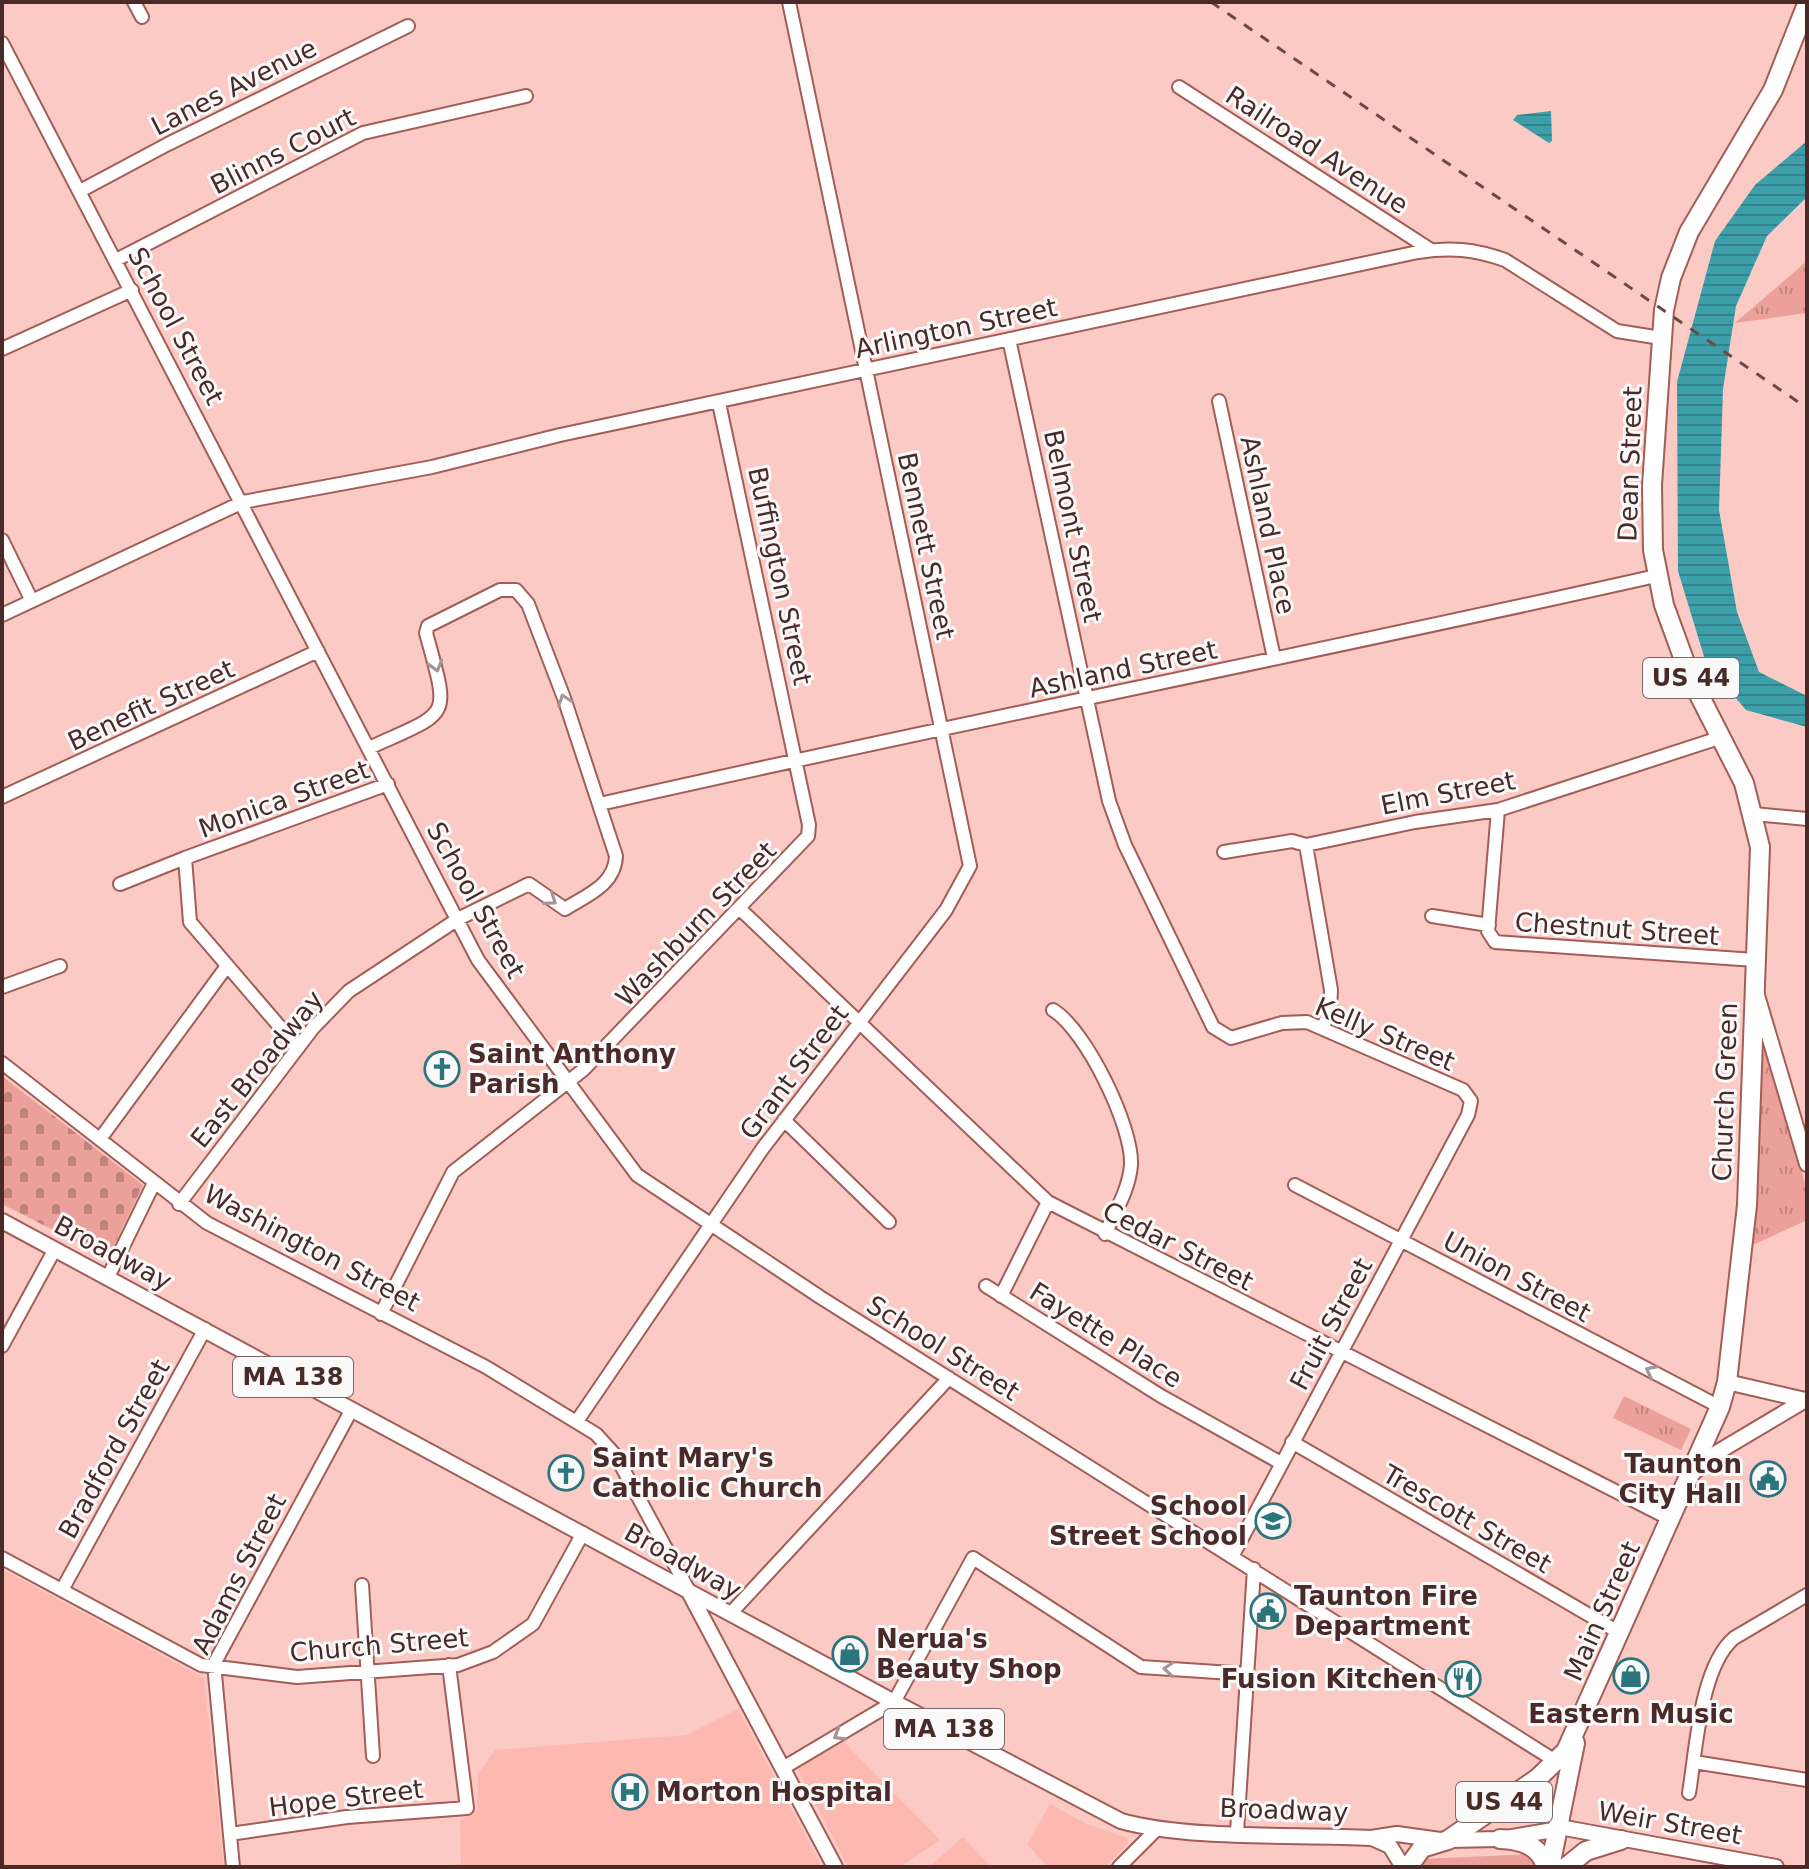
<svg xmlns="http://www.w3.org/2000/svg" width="1809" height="1869" font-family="'DejaVu Sans',sans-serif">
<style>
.built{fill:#fdb8b0}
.cemetery{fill:url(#cemetery-stones)}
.park{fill:url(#park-tufts)}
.water{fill:url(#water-rules)}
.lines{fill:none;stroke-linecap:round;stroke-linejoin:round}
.minor-casing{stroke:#a35d57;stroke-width:16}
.major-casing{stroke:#a35d57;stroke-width:18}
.highway-casing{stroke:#a35d57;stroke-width:22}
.minor{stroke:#fff;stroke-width:12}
.major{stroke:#fff;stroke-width:14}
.highway{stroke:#fff;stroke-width:18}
.rail{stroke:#6b4946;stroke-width:3;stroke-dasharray:10 10;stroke-linecap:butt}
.oneway{stroke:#a49494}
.labels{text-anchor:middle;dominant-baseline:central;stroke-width:6;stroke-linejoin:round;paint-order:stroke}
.shield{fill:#f9f9f9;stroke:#7e6867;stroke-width:2}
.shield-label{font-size:24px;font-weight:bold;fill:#492a28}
.street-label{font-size:26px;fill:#492a28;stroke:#f9f9f9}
.poi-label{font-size:26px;font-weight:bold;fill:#492a28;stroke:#f9f9f9;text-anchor:start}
</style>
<defs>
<pattern id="cemetery-stones" width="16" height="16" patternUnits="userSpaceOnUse" patternTransform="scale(2)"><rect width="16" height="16" fill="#eba199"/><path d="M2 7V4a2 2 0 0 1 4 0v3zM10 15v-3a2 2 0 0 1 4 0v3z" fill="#c0837d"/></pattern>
<pattern id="park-tufts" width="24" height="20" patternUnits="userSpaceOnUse" patternTransform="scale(2)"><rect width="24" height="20" fill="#eba199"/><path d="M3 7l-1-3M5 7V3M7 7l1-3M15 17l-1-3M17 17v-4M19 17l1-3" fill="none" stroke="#c0837d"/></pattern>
<pattern id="water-rules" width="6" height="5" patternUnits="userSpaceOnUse" patternTransform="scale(2)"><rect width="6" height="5" fill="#3c9faa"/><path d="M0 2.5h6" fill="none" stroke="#34828a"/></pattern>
</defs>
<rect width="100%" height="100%" fill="#fbcac5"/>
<path class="built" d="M2 1569 204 1678 224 1867H2Z
M738 1709 822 1867H420L461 1864 460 1821 477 1810 478 1774 495 1750 686 1735Z
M844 1742 940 1840 900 1867H848L797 1768Z
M1050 1804 1087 1824 1127 1838 1128 1843 1105 1867H1048L1027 1844Z
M963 1837 991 1867H929Z"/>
<path class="cemetery" d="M2 1076 143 1185 108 1258 2 1204Z"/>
<path class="park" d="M1807 261V313L1735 323Z
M1765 1051 1769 1054 1807 1191V1220L1753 1245 1760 1056Z
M1624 1396 1691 1429 1681 1450 1613 1418Z
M1532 1854 1537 1867H1418L1423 1859Z"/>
<path class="water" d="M1551 111 1552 141 1549 143 1513 120 1517 115Z
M1807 141V197L1767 236 1736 306 1723 389 1719 510 1737 612 1759 672 1807 696V727L1746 710 1706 663 1678 571 1677 382 1715 241 1755 185Z"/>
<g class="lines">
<defs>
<path id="minor" d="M134 2 142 17
M2 43 478 960 637 1175 820 1297 1557 1762
M1179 87 1431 250
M80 191 168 144 408 26
M116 260 363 133 526 96
M1009 339 1109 801 1125 845 1213 1027 1231 1038 1282 1023 1307 1022 1463 1090 1471 1101 1468 1115 1233 1555
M2 349 132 290
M1219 401 1274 658
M2 540 32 601
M2 615 243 502 432 467 560 435 1418 252C1450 247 1474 249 1505 260L1617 331 1661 338
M2 797 318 651
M600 804C951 724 1305 655 1656 576
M1498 810 1488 931 1495 942 1755 960
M1754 814 1807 819
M1306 845 1331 990 1330 1010 1323 1027
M1224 852 1292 841 1306 845 1415 822 1498 810 1722 737
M120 884 185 858
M740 909 1048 1202 1670 1519
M1432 916 1489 925
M2 987 60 966
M1053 1010C1086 1030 1133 1127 1131 1165 1129 1190 1115 1212 1105 1234
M298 1048 190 922 185 858 388 784
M2 1063 207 1223 486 1367 596 1434 616 1456 689 1591
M784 1120 889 1222
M100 1139 227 966
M1295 1185 1720 1407
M179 1204 313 1028 349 991 458 919 529 884 565 909C587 895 615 885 616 856L564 698 528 604 516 590H500L428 626 426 633C450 721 452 710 369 748
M108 1277 154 1183
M986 1286 1161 1396 1281 1463
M1001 1296 1048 1202
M381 1314 453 1172 583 1070 808 836 809 825 719 403
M2 1346 55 1249
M577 1421 763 1148 946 910 970 866 789 2
M1292 1442 1620 1633
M2 1558 201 1665 297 1677 458 1665 493 1652 533 1624 583 1533
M362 1585 373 1756
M62 1590 205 1329
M730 1614 949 1378
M1694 1762 1807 1780
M783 1768 894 1702 973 1558 1141 1667 1247 1674
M1689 1793C1696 1751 1700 1667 1734 1638L1807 1595
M1237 1832 1254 1569
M230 1834 347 1817 467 1808 449 1665
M233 1867 214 1664 352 1409
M1119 1867 1158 1828"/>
<path id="major" d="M1756 992 1807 1164
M2 1221 894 1702 1121 1821C1189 1840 1297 1834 1371 1838L1397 1834 1440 1840
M1727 1382 1805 1400
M1694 1472 1718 1452 1807 1399
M689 1592 835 1867
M1372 1838 1390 1846 1403 1867
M1449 1840 1500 1839 1565 1828 1776 1867"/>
<path id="highway" d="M1500 1839C1521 1840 1540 1845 1546 1867
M1408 1867 1422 1848 1448 1840 1474 1822 1538 1778 1566 1751 1720 1407 1727 1382 1747 1205 1760 847 1744 783 1691 679 1664 605 1653 550 1652 485 1664 310 1671 278 1689 232 1773 90 1807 4
M1550 1867 1575 1743
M1566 1867 1586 1851 1621 1840"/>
</defs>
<use href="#minor" class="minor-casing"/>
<use href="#major" class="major-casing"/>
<use href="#highway" class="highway-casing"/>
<use href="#minor" class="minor"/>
<use href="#major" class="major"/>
<use href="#highway" class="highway"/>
<path class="rail" d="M1211 2 1807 408"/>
</g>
<defs><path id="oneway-chevron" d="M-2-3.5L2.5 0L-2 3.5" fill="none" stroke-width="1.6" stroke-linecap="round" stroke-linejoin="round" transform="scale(2)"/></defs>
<g class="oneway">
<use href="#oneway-chevron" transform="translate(436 666) rotate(74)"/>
<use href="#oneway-chevron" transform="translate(564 700) rotate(-109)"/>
<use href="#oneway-chevron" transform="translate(551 900) rotate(35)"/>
<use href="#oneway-chevron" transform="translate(1651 1371) rotate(-153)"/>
<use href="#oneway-chevron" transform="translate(1169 1669) rotate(-176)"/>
<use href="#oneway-chevron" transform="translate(839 1735) rotate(149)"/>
</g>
<defs>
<symbol id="church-ring" viewBox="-11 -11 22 22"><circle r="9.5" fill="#f9f9f9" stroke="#2c757d" stroke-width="1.5"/><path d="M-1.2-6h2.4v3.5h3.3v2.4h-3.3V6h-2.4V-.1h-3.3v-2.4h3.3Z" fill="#2c757d"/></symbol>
<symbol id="civic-ring" viewBox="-11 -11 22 22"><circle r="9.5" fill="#f9f9f9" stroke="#2c757d" stroke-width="1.5"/><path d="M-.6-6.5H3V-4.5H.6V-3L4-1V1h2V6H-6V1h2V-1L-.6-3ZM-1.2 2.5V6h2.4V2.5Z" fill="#2c757d"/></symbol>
<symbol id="school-ring" viewBox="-11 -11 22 22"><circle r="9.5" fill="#f9f9f9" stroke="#2c757d" stroke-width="1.5"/><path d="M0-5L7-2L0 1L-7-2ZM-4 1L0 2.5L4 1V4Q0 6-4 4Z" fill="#2c757d"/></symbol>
<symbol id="shop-ring" viewBox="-11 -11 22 22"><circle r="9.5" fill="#f9f9f9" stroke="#2c757d" stroke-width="1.5"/><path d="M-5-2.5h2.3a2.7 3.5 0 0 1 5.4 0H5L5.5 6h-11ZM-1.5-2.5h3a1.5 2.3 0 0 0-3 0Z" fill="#2c757d"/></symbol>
<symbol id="restaurant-ring" viewBox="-11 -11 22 22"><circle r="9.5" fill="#f9f9f9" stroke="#2c757d" stroke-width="1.5"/><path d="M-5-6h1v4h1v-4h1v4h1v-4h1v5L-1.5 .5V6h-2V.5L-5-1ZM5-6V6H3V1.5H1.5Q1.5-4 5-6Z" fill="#2c757d"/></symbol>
<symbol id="hospital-ring" viewBox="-11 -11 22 22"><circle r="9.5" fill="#f9f9f9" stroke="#2c757d" stroke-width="1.5"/><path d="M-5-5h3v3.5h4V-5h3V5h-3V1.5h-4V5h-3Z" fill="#2c757d"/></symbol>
</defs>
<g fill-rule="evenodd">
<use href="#church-ring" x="422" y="1049" width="40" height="40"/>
<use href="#church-ring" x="546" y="1453" width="40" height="40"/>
<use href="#civic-ring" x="1748" y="1459" width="40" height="40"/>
<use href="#school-ring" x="1253" y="1501" width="40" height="40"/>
<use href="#civic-ring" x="1248" y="1591" width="40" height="40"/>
<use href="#shop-ring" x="830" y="1634" width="40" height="40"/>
<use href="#shop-ring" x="1611" y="1656" width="40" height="40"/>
<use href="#restaurant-ring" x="1443" y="1659" width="40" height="40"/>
<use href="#hospital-ring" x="610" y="1772" width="40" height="40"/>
</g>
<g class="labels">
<g class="shield">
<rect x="1643" y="658" width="96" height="40" rx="6"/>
<rect x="233" y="1357" width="120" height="40" rx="6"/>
<rect x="884" y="1709" width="120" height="40" rx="6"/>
<rect x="1456" y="1782" width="96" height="40" rx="6"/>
</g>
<g class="shield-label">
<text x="1691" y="678">US 44</text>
<text x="293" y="1377">MA 138</text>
<text x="944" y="1729">MA 138</text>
<text x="1504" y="1802">US 44</text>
</g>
<g class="street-label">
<text transform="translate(234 87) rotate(-27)">Lanes Avenue</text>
<text transform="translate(1317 150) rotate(33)">Railroad Avenue</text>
<text transform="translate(283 151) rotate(-27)">Blinns Court</text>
<text transform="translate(176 326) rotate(62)">School Street</text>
<text transform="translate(956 328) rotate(-12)">Arlington Street</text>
<text transform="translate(1630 464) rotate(-88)">Dean Street</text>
<text transform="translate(1268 525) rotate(78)">Ashland Place</text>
<text transform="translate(1073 526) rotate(78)">Belmont Street</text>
<text transform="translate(926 546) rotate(78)">Bennett Street</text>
<text transform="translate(780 576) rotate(78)">Buffington Street</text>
<text transform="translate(1123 669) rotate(-12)">Ashland Street</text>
<text transform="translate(151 705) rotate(-25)">Benefit Street</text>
<text transform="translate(1448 793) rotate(-11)">Elm Street</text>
<text transform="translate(284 799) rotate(-20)">Monica Street</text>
<text transform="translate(476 900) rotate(61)">School Street</text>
<text transform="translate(696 924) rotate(-46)">Washburn Street</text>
<text transform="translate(1617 929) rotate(4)">Chestnut Street</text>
<text transform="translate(1385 1034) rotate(23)">Kelly Street</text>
<text transform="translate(257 1069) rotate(-51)">East Broadway</text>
<text transform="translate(794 1072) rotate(-53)">Grant Street</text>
<text transform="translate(1725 1092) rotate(-88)">Church Green</text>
<text transform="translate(1178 1246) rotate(27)">Cedar Street</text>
<text transform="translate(312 1248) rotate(28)">Washington Street</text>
<text transform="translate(113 1253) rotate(28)">Broadway</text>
<text transform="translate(1517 1277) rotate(28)">Union Street</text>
<text transform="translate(1331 1324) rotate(-62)">Fruit Street</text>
<text transform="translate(1106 1335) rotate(32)">Fayette Place</text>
<text transform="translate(943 1348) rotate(32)">School Street</text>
<text transform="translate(114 1449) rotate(-61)">Bradford Street</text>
<text transform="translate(1467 1519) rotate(30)">Trescott Street</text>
<text transform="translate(683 1561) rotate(29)">Broadway</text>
<text transform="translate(239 1574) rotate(-63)">Adams Street</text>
<text transform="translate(1602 1611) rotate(-66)">Main Street</text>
<text transform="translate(379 1645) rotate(-5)">Church Street</text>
<text transform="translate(346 1798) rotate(-7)">Hope Street</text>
<text transform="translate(1284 1810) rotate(2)">Broadway</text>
<text transform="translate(1670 1823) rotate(10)">Weir Street</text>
</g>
<g class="poi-label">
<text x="468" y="1054">Saint Anthony<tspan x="468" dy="30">Parish</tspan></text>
<text x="592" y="1458">Saint Mary's<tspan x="592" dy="30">Catholic Church</tspan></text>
<text x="1742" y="1464" text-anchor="end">Taunton<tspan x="1742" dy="30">City Hall</tspan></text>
<text x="1247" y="1506" text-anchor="end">School<tspan x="1247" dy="30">Street School</tspan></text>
<text x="1294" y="1596">Taunton Fire<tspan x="1294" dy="30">Department</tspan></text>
<text x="876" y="1639">Nerua's<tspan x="876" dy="30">Beauty Shop</tspan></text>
<text x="1437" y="1679" text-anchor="end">Fusion Kitchen</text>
<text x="1631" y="1714" text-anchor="middle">Eastern Music</text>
<text x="656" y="1792">Morton Hospital</text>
</g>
</g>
<rect width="1809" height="1869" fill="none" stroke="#492a28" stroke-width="8"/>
</svg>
